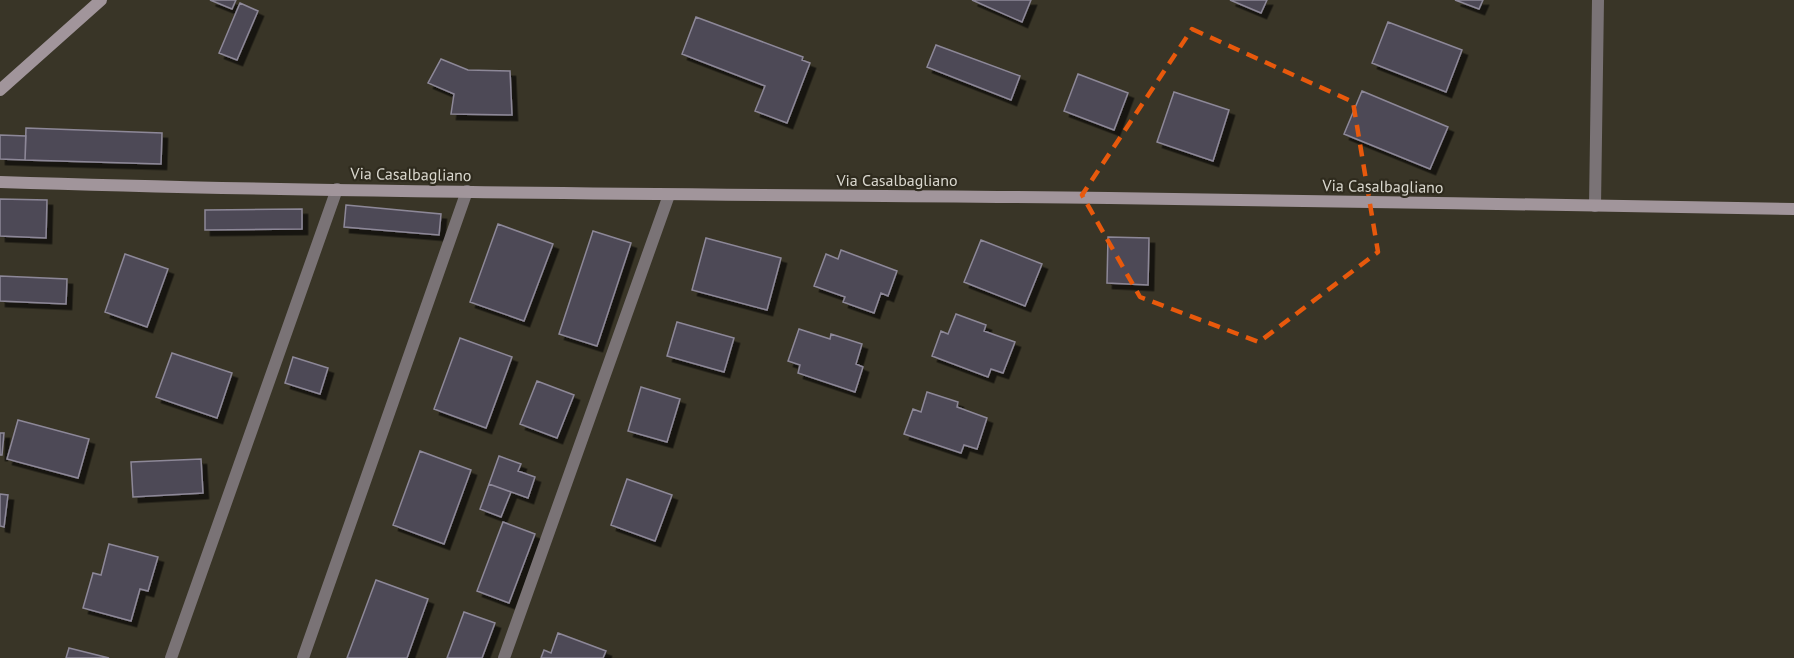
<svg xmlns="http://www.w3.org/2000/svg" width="1794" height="658" font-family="'PT Sans',sans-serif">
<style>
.building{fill:#4e4957;stroke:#8d8898;stroke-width:1.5;filter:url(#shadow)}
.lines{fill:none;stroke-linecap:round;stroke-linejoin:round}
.street{stroke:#7a7376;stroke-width:12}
.secondary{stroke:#a1959b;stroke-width:12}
.marked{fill:none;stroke:#e8590c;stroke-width:4.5;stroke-dasharray:12 8;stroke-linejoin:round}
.labels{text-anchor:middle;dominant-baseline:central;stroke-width:4.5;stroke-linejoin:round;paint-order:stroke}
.street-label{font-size:16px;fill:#dad8cf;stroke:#2f2b1e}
</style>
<defs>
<filter id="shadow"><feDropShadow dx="5.5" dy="5.5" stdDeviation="0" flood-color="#0009"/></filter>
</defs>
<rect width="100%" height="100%" fill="#393527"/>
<path class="building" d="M210 0H236L232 9Z
M972 0H1031L1022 22Z
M1230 0H1267L1261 13Z
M1455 0H1483L1479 9Z
M240 3 258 11 237 60 219 53Z
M696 17 803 57 802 60 810 63 787 123 755 111 765 86 682 54Z
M1388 22 1462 50 1446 92 1372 63Z
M936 45 1020 76 1011 100 927 67Z
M441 59 468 70 510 71 512 115 451 114 454 94 428 83Z
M1078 74 1128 93 1114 130 1064 111Z
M1362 91 1448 127 1430 169 1344 134Z
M1174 92 1229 110 1213 161 1157 142Z
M26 128 162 133 161 164 25 160Z
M0 135 26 136 25 160 0 159Z
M0 199 47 200 46 238 0 236Z
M346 205 441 214 439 235 344 227Z
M302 209V229L205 230V210Z
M498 224 553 244 524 321 470 302Z
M593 231 631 243 597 346 559 334Z
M1108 237 1149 238 1148 285 1107 283Z
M706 238 781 258 767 310 692 290Z
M981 240 1042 264 1025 306 964 282Z
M841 250 897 271 888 296 881 293 874 313 843 302 845 297 814 286 826 254 838 259Z
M125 254 168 269 147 327 105 312Z
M0 276 67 279 66 304 0 301Z
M956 314 986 325 984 331 1015 342 1003 373 991 369 988 377 932 356 941 331 948 334Z
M677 322 734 338 724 372 667 356Z
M799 329 830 339 831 334 862 344 856 364 863 367 855 392 798 373 800 365 788 361Z
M460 338 512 357 486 428 434 409Z
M172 353 232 373 217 418 156 397Z
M293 357 328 368 320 394 285 383Z
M537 381 574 395 557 438 520 424Z
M641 387 680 399 667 442 628 431Z
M927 392 958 402 957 407 987 418 977 449 964 445 961 453 904 434 913 409 921 412Z
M18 420 89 439 78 478 7 459Z
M0 433H4L2 455H0Z
M420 451 471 470 444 544 393 525Z
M499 456 521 464 518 471 535 477 528 498 489 484Z
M201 459 203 493 133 497 131 462Z
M627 479 672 495 655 541 611 525Z
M489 484 511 492 501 517 480 509Z
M0 494 8 495 4 527 0 526Z
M503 522 535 534 509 603 477 591Z
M109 544 158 557 148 591 140 589 131 621 83 608 93 573 101 575Z
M376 580 428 599 407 658H347Z
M464 612 495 623 482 658H447Z
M558 633 606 651 603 658H541L544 650 551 653Z
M69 648 109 658H66Z"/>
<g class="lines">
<path class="street" d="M1595 206 1598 0
M171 658 337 189
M303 658 467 191
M504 658 669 195"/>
<path class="secondary" d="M0 90 101 0
M0 182C369 194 739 194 1109 198 1337 200 1566 206 1794 209"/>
</g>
<path class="marked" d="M1192 29 1353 102 1378 252 1259 342 1140 297 1082 195Z"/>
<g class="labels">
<g class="street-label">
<text transform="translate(411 174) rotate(1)">Via Casalbagliano</text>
<text x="897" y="180">Via Casalbagliano</text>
<text transform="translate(1383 186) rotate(1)">Via Casalbagliano</text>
</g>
</g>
</svg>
